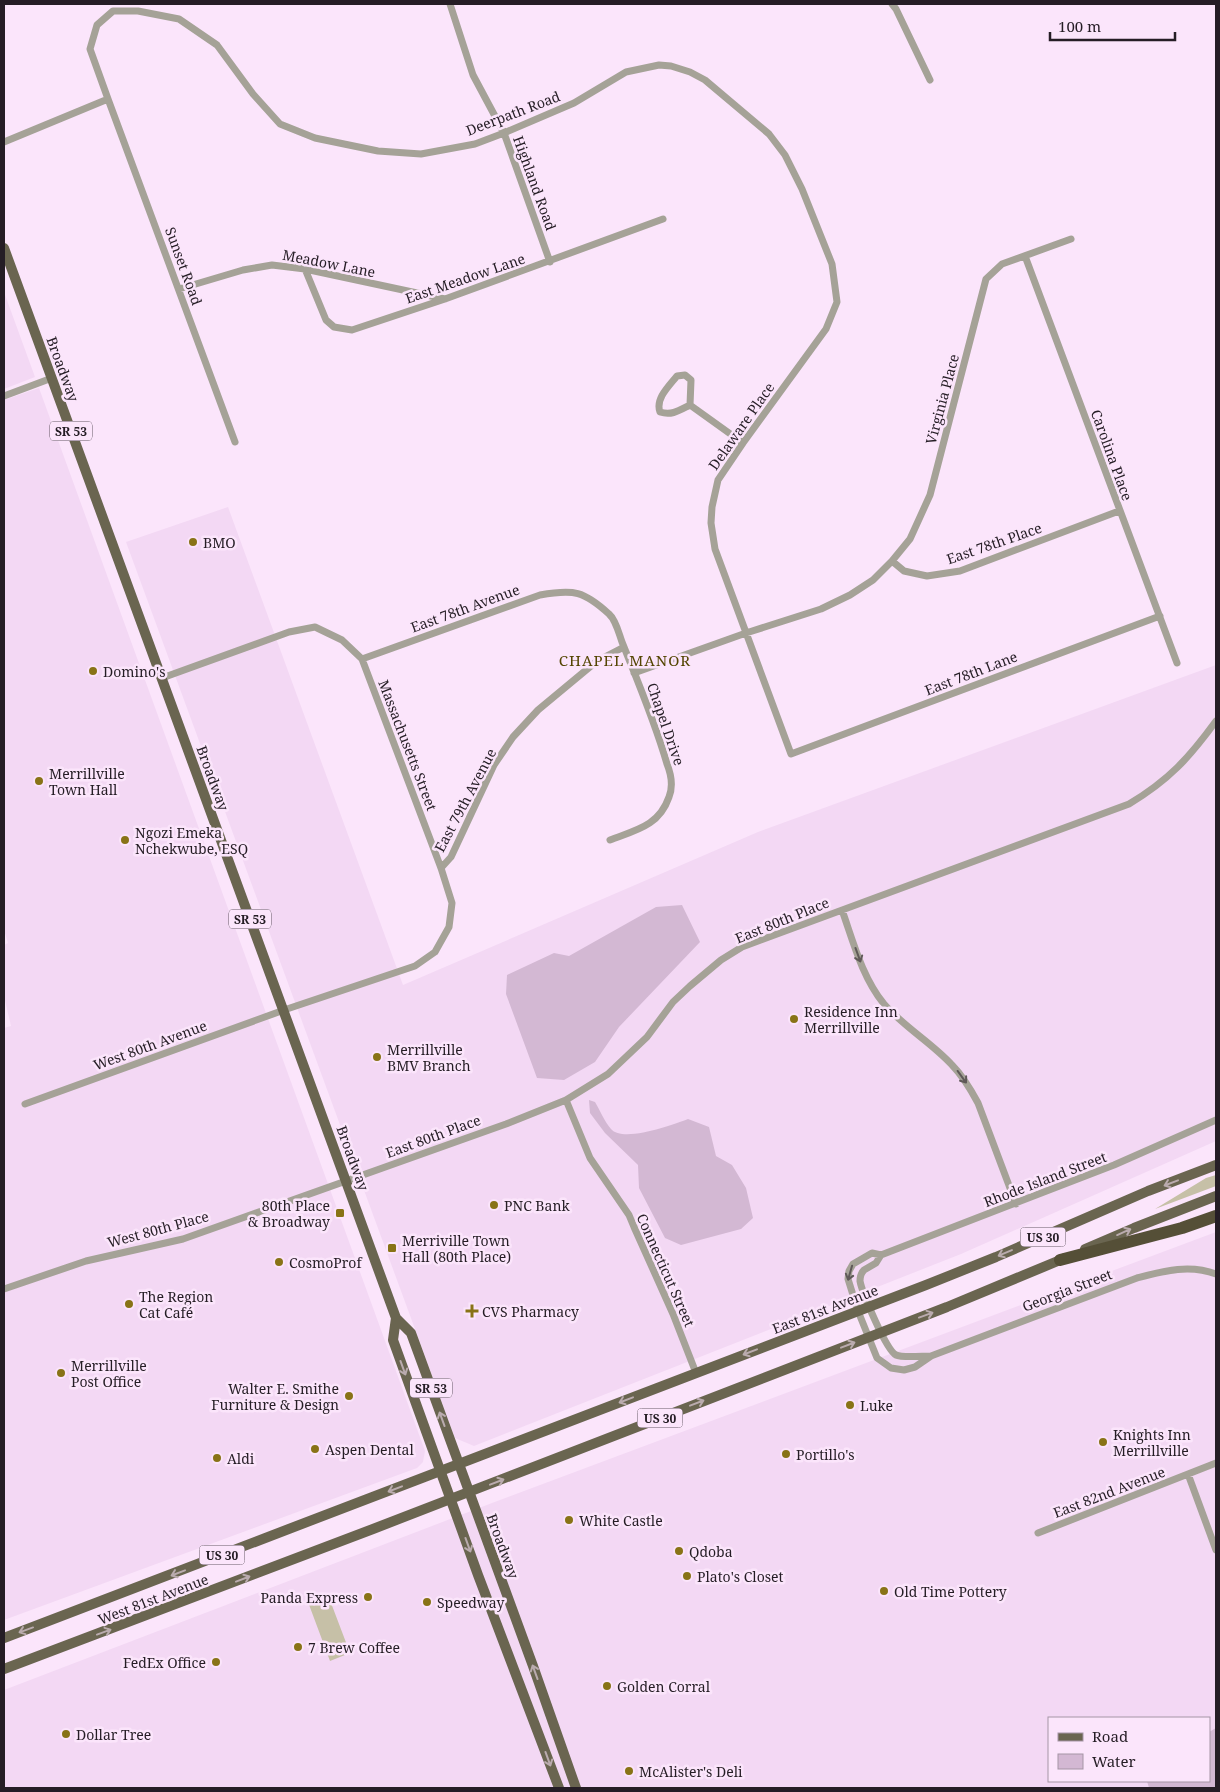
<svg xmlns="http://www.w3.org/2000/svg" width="1220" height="1792" font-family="'Noto Serif',serif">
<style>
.built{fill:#f3d8f4;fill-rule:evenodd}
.green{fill:#c6c0a7}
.water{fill:#d3b8d3}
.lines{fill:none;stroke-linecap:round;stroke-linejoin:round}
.street{stroke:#a5a297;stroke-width:7}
.primary{stroke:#6a6550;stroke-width:10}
.highway{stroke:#554f37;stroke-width:12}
.oneway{stroke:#5f5958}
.oneway2{stroke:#baabae}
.poi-dot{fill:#887316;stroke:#fbe5fb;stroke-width:2}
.labels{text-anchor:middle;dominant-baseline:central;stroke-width:5;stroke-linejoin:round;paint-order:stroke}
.shield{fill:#fbe5fb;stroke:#655965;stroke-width:1}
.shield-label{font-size:12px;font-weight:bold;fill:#251d25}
.street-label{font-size:14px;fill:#251d25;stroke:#fbe5fb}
.poi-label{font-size:14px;fill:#251d25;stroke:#fbe5fb;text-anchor:start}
.neighbourhood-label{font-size:15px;letter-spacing:1px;fill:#544502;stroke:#fbe5fb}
</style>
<rect width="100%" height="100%" fill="#fbe5fb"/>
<path class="built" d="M4 292 35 377 4 389Z
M39 388 425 1451 423 1462 417 1468 4 1620V1028L11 1026 4 996V945L8 943 4 930V400Z
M228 507 403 985 758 832 1216 665V1141L961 1254 474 1446 455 1438 126 542Z
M1216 1232V1788H4V1690L492 1503ZM1049 1718H1209V1781H1049Z"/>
<path class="green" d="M1216 1175V1186L1155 1209 1206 1178Z
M328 1595 350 1653 330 1661 308 1602Z"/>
<path class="water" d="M682 905 700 942 619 1027 595 1062 564 1080 537 1078 506 994 507 975 554 953 569 956 656 907Z
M589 1100 595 1102C600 1110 604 1121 611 1129 623 1143 672 1125 688 1119L709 1127 716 1156 732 1165 746 1188 753 1218 741 1229 681 1245 665 1238 639 1188 638 1165 605 1133 590 1113Z
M1216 1728V1788H1149L1147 1781H1209V1732Z"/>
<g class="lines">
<path class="street" d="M450 4 473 75 504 133 550 262
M892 4 896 9 930 80
M108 99 235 442
M4 142 108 99 90 49 97 25 113 11H138L179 19 217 45 253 94 280 124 315 138 378 151 421 154 475 144 504 133 574 103 626 72 659 65 671 66 690 72 705 80 769 134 785 155 802 189 832 264 837 302 826 329 743 443 718 480 712 507 711 523 715 549 791 754 1160 616
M1025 256 1177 663
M305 269 326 320 334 327 352 330 445 299 663 219
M179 289 243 270 272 265 305 269 445 299
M4 396 52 378
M690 405C680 410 672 416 660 412 655 399 669 386 677 376L685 375 691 380 690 405 743 443
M892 561 910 539 930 495 986 279 1002 264 1071 239
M634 673 746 633 821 609 850 595 873 580 892 561 904 571 927 576 960 571 1119 511
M162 678 289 632 315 627 342 640 362 659 540 595C574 589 584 591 609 614 616 620 619 634 622 642 638 682 655 722 667 764 671 774 673 787 669 797 659 826 636 830 610 840
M441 868 451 857 494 765 513 737 538 710 597 661 624 647
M842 910C853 941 862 977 884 1004 904 1027 932 1043 952 1065 963 1076 971 1090 978 1103L1016 1204
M566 1100 590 1158 629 1215 634 1227 673 1314 696 1373
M25 1104 284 1010 415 966 435 952 449 927 452 903 441 868 362 659
M1216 1120 1114 1165 881 1255 872 1253 853 1264 849 1271 848 1279 858 1311 877 1358 891 1368 904 1370 915 1367 931 1356 1137 1278C1164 1271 1189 1264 1216 1274
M881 1255 876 1263 864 1270C861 1273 860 1276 860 1281 862 1292 886 1350 896 1355 902 1358 922 1356 931 1356
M4 1289 86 1261 183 1239 506 1124 566 1100 608 1074 647 1037 673 1002 690 986 721 960 742 947 1129 804C1169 780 1189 758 1216 721
M1188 1474 1216 1550
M1038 1533 1216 1463"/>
<path class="primary" d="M4 248 396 1318 411 1333 533 1666 576 1788
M1085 1249 1134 1228 1216 1196
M396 1318 393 1340 478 1575 559 1788
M4 1638 926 1285 996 1257 1148 1191 1216 1165
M4 1669 373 1529 947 1307 1065 1258"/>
<path class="highway" d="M1060 1260 1182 1228 1216 1216"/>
</g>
<defs><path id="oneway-shaft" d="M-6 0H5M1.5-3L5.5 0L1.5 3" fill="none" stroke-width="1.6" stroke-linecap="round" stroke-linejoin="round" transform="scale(1.25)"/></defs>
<g class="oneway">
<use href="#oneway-shaft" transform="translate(858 955) rotate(70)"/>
<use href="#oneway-shaft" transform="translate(962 1077) rotate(54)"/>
<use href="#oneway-shaft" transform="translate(850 1273) rotate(106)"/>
</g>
<g class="oneway2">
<use href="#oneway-shaft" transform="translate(1171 1183) rotate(159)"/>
<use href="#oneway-shaft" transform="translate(1124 1232) rotate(-24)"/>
<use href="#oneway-shaft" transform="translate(1005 1253) rotate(157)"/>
<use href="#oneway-shaft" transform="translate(926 1315) rotate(-20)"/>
<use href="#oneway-shaft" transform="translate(848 1345) rotate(-21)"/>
<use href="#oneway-shaft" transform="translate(750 1352) rotate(159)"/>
<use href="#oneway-shaft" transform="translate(403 1368) rotate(70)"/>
<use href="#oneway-shaft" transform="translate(626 1400) rotate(159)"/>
<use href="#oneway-shaft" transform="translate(697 1403) rotate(-21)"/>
<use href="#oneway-shaft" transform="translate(442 1419) rotate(-110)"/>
<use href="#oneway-shaft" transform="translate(497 1482) rotate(-21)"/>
<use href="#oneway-shaft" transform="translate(395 1489) rotate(159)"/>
<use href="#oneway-shaft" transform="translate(468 1545) rotate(70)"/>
<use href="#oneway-shaft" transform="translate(178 1573) rotate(159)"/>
<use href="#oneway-shaft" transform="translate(243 1579) rotate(-21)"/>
<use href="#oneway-shaft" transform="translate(26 1630) rotate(160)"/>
<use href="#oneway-shaft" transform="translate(104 1632) rotate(-20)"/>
<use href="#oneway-shaft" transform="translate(535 1672) rotate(-110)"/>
<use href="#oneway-shaft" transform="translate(548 1759) rotate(70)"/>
</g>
<g class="poi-dot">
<circle cx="193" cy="542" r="5"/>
<circle cx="93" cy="671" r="5"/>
<circle cx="39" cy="781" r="5"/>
<circle cx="125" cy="840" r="5"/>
<circle cx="794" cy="1019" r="5"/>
<circle cx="377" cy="1057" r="5"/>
<circle cx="494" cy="1205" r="5"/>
<rect x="335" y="1208" width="10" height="10" rx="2.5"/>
<rect x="387" y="1243" width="10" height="10" rx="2.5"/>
<circle cx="279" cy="1262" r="5"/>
<circle cx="129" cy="1304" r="5"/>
<path d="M469.5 1303.5h5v5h5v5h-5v5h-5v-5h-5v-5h5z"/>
<circle cx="61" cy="1373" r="5"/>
<circle cx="349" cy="1396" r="5"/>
<circle cx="850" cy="1405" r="5"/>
<circle cx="1103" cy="1442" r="5"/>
<circle cx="315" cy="1449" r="5"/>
<circle cx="786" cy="1454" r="5"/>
<circle cx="217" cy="1458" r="5"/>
<circle cx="569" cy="1520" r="5"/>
<circle cx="679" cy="1551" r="5"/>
<circle cx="687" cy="1576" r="5"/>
<circle cx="884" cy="1591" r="5"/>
<circle cx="368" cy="1597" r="5"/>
<circle cx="427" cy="1602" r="5"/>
<circle cx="298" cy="1647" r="5"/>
<circle cx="216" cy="1662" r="5"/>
<circle cx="607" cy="1686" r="5"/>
<circle cx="66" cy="1734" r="5"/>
<circle cx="629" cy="1771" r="5"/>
</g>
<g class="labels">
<g class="shield">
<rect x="50" y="421.5" width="42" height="19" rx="4"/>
<rect x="229" y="909.5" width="42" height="19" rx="4"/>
<rect x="1020.5" y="1227.5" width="45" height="19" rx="4"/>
<rect x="410" y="1378.5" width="42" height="19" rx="4"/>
<rect x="637.5" y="1408.5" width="45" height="19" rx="4"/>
<rect x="199.5" y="1545.5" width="45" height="19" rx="4"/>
</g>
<g class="shield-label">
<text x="71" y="431">SR 53</text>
<text x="250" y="919">SR 53</text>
<text x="1043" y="1237">US 30</text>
<text x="431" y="1388">SR 53</text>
<text x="660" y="1418">US 30</text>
<text x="222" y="1555">US 30</text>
</g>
<g class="street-label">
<text transform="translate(513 113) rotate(-21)">Deerpath Road</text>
<text transform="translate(535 183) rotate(70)">Highland Road</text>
<text transform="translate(329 263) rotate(11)">Meadow Lane</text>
<text transform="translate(184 266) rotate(70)">Sunset Road</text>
<text transform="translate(465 278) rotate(-19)">East Meadow Lane</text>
<text transform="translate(63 369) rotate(70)">Broadway</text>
<text transform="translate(942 399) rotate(-75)">Virginia Place</text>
<text transform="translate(741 426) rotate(-55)">Delaware Place</text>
<text transform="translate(1112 455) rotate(70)">Carolina Place</text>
<text transform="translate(994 543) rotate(-19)">East 78th Place</text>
<text transform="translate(465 608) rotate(-20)">East 78th Avenue</text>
<text transform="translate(971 673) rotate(-21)">East 78th Lane</text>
<text transform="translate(666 724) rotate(71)">Chapel Drive</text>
<text transform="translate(408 745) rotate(69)">Massachusetts Street</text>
<text transform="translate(213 778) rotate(70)">Broadway</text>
<text transform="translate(465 800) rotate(-62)">East 79th Avenue</text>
<text transform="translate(782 920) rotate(-22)">East 80th Place</text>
<text transform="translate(150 1045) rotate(-20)">West 80th Avenue</text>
<text transform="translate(433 1136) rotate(-20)">East 80th Place</text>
<text transform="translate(353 1158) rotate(70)">Broadway</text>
<text transform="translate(1045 1179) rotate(-21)">Rhode Island Street</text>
<text transform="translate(158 1229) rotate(-15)">West 80th Place</text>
<text transform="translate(666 1270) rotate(66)">Connecticut Street</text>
<text transform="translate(1067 1290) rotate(-21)">Georgia Street</text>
<text transform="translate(825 1309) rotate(-21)">East 81st Avenue</text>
<text transform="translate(1109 1492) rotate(-21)">East 82nd Avenue</text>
<text transform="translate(503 1546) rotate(70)">Broadway</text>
<text transform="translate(153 1599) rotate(-21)">West 81st Avenue</text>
</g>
<g class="poi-label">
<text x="203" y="542">BMO</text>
<text x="103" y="671">Domino's</text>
<text x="49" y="773">Merrillville<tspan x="49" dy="16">Town Hall</tspan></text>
<text x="135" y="832">Ngozi Emeka<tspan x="135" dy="16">Nchekwube, ESQ</tspan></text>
<text x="804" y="1011">Residence Inn<tspan x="804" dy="16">Merrillville</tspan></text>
<text x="387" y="1049">Merrillville<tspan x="387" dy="16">BMV Branch</tspan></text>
<text x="330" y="1205" text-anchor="end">80th Place<tspan x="330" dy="16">&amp; Broadway</tspan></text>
<text x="504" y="1205">PNC Bank</text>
<text x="402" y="1240">Merriville Town<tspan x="402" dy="16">Hall (80th Place)</tspan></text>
<text x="289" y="1262">CosmoProf</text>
<text x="139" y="1296">The Region<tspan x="139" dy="16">Cat Café</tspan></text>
<text x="482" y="1311">CVS Pharmacy</text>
<text x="71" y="1365">Merrillville<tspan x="71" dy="16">Post Office</tspan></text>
<text x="339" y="1388" text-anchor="end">Walter E. Smithe<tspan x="339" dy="16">Furniture &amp; Design</tspan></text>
<text x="860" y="1405">Luke</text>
<text x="1113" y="1434">Knights Inn<tspan x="1113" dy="16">Merrillville</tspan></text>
<text x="325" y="1449">Aspen Dental</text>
<text x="796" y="1454">Portillo's</text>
<text x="227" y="1458">Aldi</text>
<text x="579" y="1520">White Castle</text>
<text x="689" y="1551">Qdoba</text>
<text x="697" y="1576">Plato's Closet</text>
<text x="894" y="1591">Old Time Pottery</text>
<text x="358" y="1597" text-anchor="end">Panda Express</text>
<text x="437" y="1602">Speedway</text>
<text x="308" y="1647">7 Brew Coffee</text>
<text x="206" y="1662" text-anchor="end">FedEx Office</text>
<text x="617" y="1686">Golden Corral</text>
<text x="76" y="1734">Dollar Tree</text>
<text x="639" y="1771">McAlister's Deli</text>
</g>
<g class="neighbourhood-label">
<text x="625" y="660">CHAPEL MANOR</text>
</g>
</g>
<rect width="1220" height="1792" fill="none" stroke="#251d25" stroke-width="10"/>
<rect x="1048" y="1717" width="162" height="65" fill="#fbe5fb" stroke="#a595a5"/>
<rect x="1058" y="1733" width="25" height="8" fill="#6a6550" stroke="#a595a5"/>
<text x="1092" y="1742" font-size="15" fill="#251d25">Road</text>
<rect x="1058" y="1754" width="25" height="15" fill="#d3b8d3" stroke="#a595a5"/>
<text x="1092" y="1767" font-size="15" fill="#251d25">Water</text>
<path d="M1050 32v8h125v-8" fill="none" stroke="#251d25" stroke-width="2.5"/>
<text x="1058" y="32" font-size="15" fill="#251d25" stroke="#fbe5fb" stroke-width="4" paint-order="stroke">100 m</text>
</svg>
